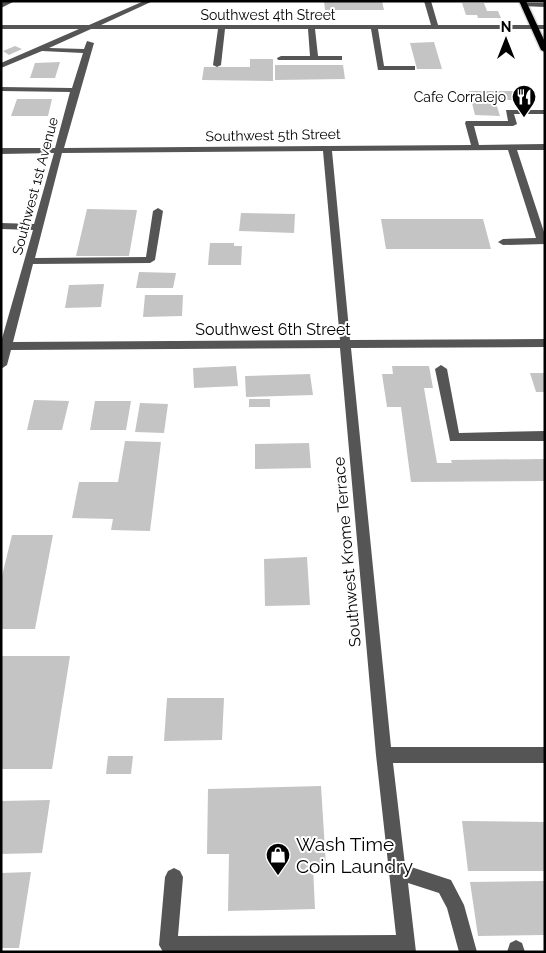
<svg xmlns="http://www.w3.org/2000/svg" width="546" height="953" font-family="Raleway,sans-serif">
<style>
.building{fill:#c4c4c4}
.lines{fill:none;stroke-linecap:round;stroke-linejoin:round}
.major-casing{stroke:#dbdbdb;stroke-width:3}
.minor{fill:#555;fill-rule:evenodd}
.major{fill:#000;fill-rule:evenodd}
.labels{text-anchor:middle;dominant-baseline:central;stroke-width:4;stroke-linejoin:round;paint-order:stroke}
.far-street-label{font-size:14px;fill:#000;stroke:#fff}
.far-poi-label{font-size:14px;fill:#000;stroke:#fff;text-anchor:end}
.street-label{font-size:16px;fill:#000;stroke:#fff}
.near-poi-label{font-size:19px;fill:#000;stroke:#fff;text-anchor:start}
</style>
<rect width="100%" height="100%" fill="#fff"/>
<path class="building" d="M324 1H382L384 10H325Z
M462 3H484L487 11H498L501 18H478L477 15H466Z
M434 42 442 69H417L410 43Z
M15 46 22 49 9 55 3 51Z
M250 59H273V81L202 80 204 67H250Z
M60 62 55 78H30L35 63Z
M275 65H343L345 79 275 80Z
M469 91H525L528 100H495L500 116 475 115Z
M17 99H52L48 116H11Z
M87 209 137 210 129 256H76Z
M241 213 295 214 294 233 239 231Z
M381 219H483L491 249H386Z
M210 243H234V246H242L241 265H208Z
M139 272 176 273 173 288H136Z
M104 284 101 307 65 308 69 285Z
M145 295H183L182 316 143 317Z
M236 366 238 386 194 388 193 368Z
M392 366H429L433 388H424L437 463H452L451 460 545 459V481L411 482 401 407H387L382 374H393Z
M530 373H545V392H536Z
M310 374 313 395 246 397 245 376Z
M249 399H270V407H249Z
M34 400 69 401 62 430H27Z
M95 401H131L126 430H90Z
M140 403 168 404 164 433 135 432Z
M125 441 161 442 150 531 111 530 113 519 72 518 79 482H118Z
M309 443 311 468 255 469V444Z
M12 535H53L35 629H1V580Z
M307 557 310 605 265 606 264 559Z
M1 656H70L52 769H1Z
M167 698H224L222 740 164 741Z
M108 756H133L131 774H106Z
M321 786 326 866 313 867 315 909 228 911 229 854H207L208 789Z
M50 800 42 853 1 854V801Z
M462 821 545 822V871H468Z
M31 872 19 948H1V873Z
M545 881V935L478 936 470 882Z"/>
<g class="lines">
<defs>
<path id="major" d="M519 1H526L545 42V52L541 50Z"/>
</defs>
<use href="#major" class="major-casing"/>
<path class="minor" d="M6 1H15L1 8V3Z
M144 1H153L101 25H431L424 1H431L438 25H545V29H378L384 66H415V70H378L371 29H315L318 56H342V60H278L277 58 281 56H310L308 29H225L221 65 217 67 213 65 218 29H91L49 48 84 49 87 41 94 43 64 148 471 145 465 123 466 121H508L506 110H545V114H514L517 124 513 126H474L479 145 545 144V150H517L545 235V244L503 245 498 242 503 239 536 238 508 150 332 151 350 340 545 339V347L351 348 391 747H545V763H393L405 865 451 880 464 905 477 952H459L447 908 439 893 408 883 416 952H163L159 945 165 877 168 871 174 868 180 871 183 877 178 936 396 935 376 755 340 348 11 350 7 365 1 369V342L33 230 1 229V223L34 224 54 153 1 154V148H55L70 92 1 91V87L72 88 83 53 42 51 1 68V63L79 29H1V25H89ZM323 151 340 340 13 342 33 264 150 263 155 260 163 211 158 208 153 211 146 257 35 258 62 153Z
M524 3H545V7L522 6V4Z
M441 365 447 369 459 433 545 431V441H450L435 369Z
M516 940 522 943 525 952H507L510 943Z"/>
<use href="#major" class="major"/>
</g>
<defs>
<symbol id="restaurant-pin" viewBox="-11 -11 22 30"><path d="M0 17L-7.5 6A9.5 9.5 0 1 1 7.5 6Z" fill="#000" stroke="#fff"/><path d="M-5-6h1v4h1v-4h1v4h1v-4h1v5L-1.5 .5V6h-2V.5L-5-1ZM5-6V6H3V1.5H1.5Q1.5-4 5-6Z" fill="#fff"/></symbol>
<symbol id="shop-pin" viewBox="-11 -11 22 30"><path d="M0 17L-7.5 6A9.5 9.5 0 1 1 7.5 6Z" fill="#000" stroke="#fff"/><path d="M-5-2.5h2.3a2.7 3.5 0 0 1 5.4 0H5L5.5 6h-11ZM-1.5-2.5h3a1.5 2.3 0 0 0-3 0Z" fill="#fff"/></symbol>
</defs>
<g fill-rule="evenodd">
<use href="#restaurant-pin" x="510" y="83" width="28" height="38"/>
<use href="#shop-pin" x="264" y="841" width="28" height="38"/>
</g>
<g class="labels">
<g class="far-street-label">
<text x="268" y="15">Southwest 4th Street</text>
<text transform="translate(273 135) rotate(-1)">Southwest 5th Street</text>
<text transform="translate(35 186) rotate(-75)">Southwest 1st Avenue</text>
</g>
<g class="far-poi-label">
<text x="506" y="97">Cafe Corralejo</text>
</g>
<g class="street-label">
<text x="273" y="329">Southwest 6th Street</text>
<text transform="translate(347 552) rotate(-95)">Southwest Krome Terrace</text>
</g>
<g class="near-poi-label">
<text x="296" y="844">Wash Time<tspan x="296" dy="22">Coin Laundry</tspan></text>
</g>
</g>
<rect width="546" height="953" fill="none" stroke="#000000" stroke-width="5"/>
<g transform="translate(506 40)" stroke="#ffffff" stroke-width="4" paint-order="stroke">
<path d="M0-4L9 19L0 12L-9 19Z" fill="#000000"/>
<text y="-8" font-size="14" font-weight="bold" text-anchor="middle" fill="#000000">N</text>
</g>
</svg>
